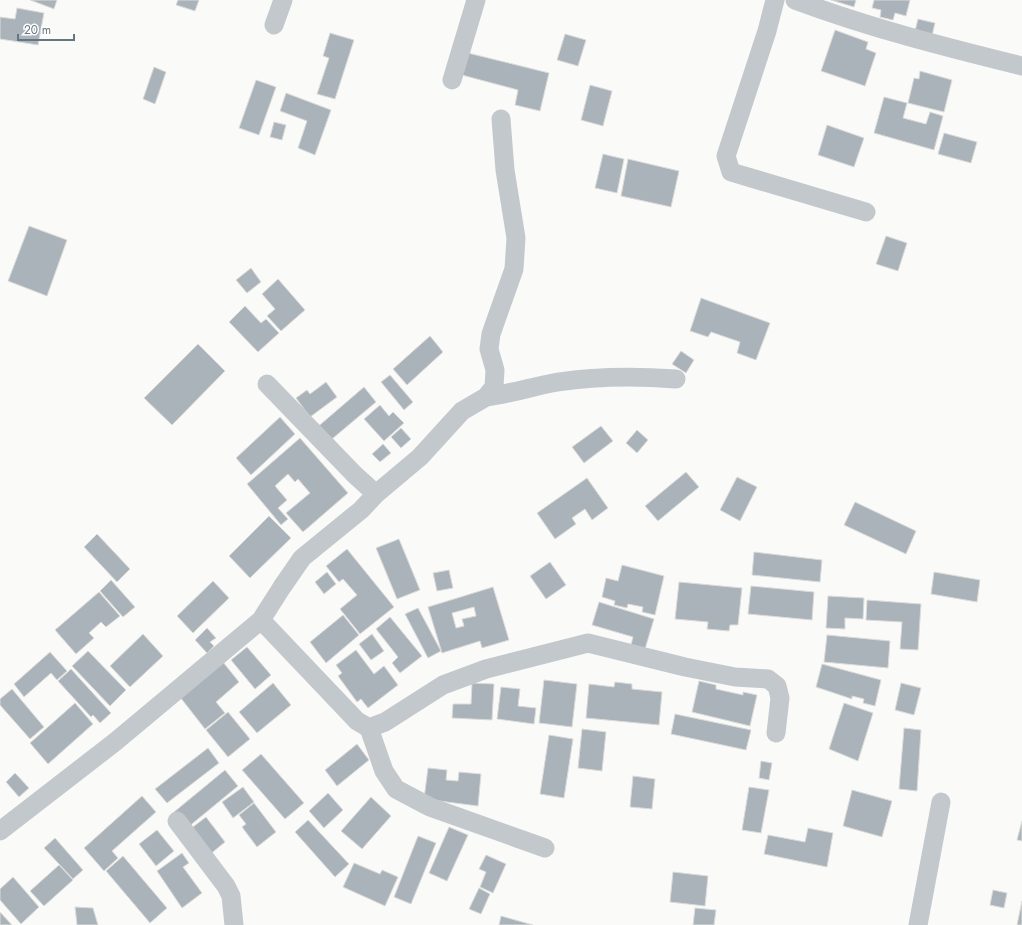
<svg xmlns="http://www.w3.org/2000/svg" width="1022" height="925" font-family="Jost,sans-serif">
<style>
.building{fill:#aab3b9;stroke:#dcdcda;fill-rule:evenodd}
.lines{fill:none;stroke-linecap:round;stroke-linejoin:round}
.minor{stroke:#c3c8cc;stroke-width:19}
</style>
<rect width="100%" height="100%" fill="#fafaf8"/>
<path class="building" d="M30 0H57L54 9Z
M178 0H199L195 11 176 5Z
M831 0H856L854 7Z
M874 0H910L906 16 895 13 893 20 880 17 881 10 872 8Z
M17 8 44 13 38 45 0 39V17L15 19Z
M918 19 935 23 931 40 914 35Z
M835 30 868 42 866 49 876 53 865 86 821 71Z
M330 33 354 40 335 99 317 94 329 58 323 56Z
M565 34 586 40 578 66 557 60Z
M464 52 549 73 540 111 515 105 518 90 458 74Z
M154 67 166 72 155 104 143 99Z
M920 71 952 80 944 112 908 103 914 78 919 79Z
M256 80 276 87 259 135 239 128Z
M590 85 612 91 603 126 581 120Z
M286 93 331 110 315 155 298 148 307 121 280 111Z
M884 97 907 103 903 118 926 124 930 112 943 116 934 150 874 133Z
M274 122 286 125 282 140 270 137Z
M827 125 864 138 854 167 818 155Z
M944 133 977 142 971 163 938 154Z
M603 154 624 159 617 193 595 188Z
M628 159 679 171 671 207 621 196Z
M29 226 67 240 47 296 8 281Z
M886 236 907 243 898 271 876 264Z
M251 268 261 282 247 293 236 280Z
M278 279 305 310 281 331 267 316 275 309 262 294Z
M701 298 770 323 756 360 737 353 740 342 711 332 708 337 690 331Z
M245 306 261 323 266 319 279 333 258 352 229 322Z
M430 336 443 352 407 385 393 369Z
M198 344 225 371 172 425 144 398Z
M681 351 694 360 686 373 672 364Z
M390 375 413 402 404 410 381 382Z
M326 382 337 397 310 417 296 398 307 390 310 394Z
M364 387 376 402 326 444 314 430Z
M380 405 389 416 393 412 404 423 384 441 364 419Z
M280 417 295 434 251 475 236 458Z
M601 426 613 441 584 463 572 447Z
M401 428 411 439 401 448 391 437Z
M637 430 648 440 637 453 626 443Z
M300 438 348 493 303 532 286 513 310 493 298 479 295 482 288 474 275 486 287 500 278 508 288 519 281 525 247 484Z
M383 444 391 453 380 462 372 454Z
M686 472 699 487 658 521 645 506Z
M737 477 757 487 740 521 720 510Z
M587 478 608 508 592 520 585 509 572 518 576 524 555 539 537 513Z
M855 502 916 531 906 554 844 525Z
M269 516 291 538 250 578 229 556Z
M97 534 130 569 117 582 84 547Z
M399 539 420 590 397 599 376 548Z
M347 549 394 607 360 634 340 609 357 595 343 579 339 582 326 566Z
M754 552 822 560 820 582 752 575Z
M550 562 566 585 546 599 530 576Z
M622 565 664 576 655 615 642 612 643 607 628 604 627 608 614 605 615 601 602 597 606 578 618 581Z
M449 570 453 588 437 591 433 573Z
M327 572 336 584 324 594 315 582Z
M934 572 980 580 977 602 931 594Z
M111 580 135 607 123 617 100 591Z
M213 581 229 598 193 633 177 616Z
M679 582 742 588 738 625H730L729 631 707 629 708 622 675 619Z
M751 586 814 592 812 620 748 614Z
M493 587 509 640 482 648 480 641 442 653 428 607ZM474 607 476 616 462 619 464 626 456 628 452 613Z
M99 592 120 616 106 627 101 622 89 633 94 638 76 654 55 630Z
M828 596 864 598 863 619 845 618V629L826 628Z
M867 600 921 604 918 650 900 649 902 622 866 620Z
M599 602 654 619 645 649 631 645 633 637 592 625Z
M418 608 441 651 428 658 405 614Z
M343 615 359 635 326 663 310 642Z
M390 617 422 656 400 673 392 663 398 657 376 629Z
M207 628 216 638 210 642 214 646 207 653 195 640Z
M143 634 163 656 130 687 110 666Z
M372 634 384 651 371 660 359 644Z
M827 635 890 641 888 668 824 662Z
M247 647 271 675 255 689 231 660Z
M356 650 374 674 384 666 398 685 368 708 361 699 357 702 338 676 342 673 336 665Z
M88 651 126 690 110 706 72 666Z
M50 652 67 671 57 680 51 673 24 697 14 684Z
M223 662 239 682 216 702 225 713 205 729 180 697Z
M822 664 881 680 875 706 863 703 864 699 852 696V699L816 687Z
M71 669 111 713 100 723 93 715 91 717 58 681Z
M544 680 577 684 572 727 539 723Z
M699 681 716 685V689L743 695V692L757 695 750 726 692 712Z
M615 682 632 684V689L662 692 659 725 586 718 589 684 614 687Z
M273 683 291 705 257 733 239 712Z
M472 683 494 684 492 720 452 718 453 704H471Z
M901 683 921 688 914 715 895 710Z
M501 687 520 689 518 706 536 708 534 724 497 719Z
M12 689 44 727 30 739 0 705V699Z
M75 703 93 724 48 764 30 743Z
M844 703 873 713 858 761 829 749Z
M228 712 250 739 228 757 206 730Z
M675 714 751 730 746 750 671 734Z
M904 728 921 730 917 791 899 789Z
M582 729 606 732 602 771 578 768Z
M549 735 573 739 564 798 540 794Z
M357 744 369 760 337 786 325 770Z
M208 748 219 763 167 803 155 789Z
M261 754 304 803 285 819 242 770Z
M761 761 772 763 769 780 759 778Z
M428 768 447 770 446 780 458 781 459 772 481 774 478 806 424 799Z
M225 770 238 786 187 828 174 812Z
M15 773 29 788 19 797 6 782Z
M633 776 655 779 652 809 630 807Z
M243 787 254 802 233 818 222 802Z
M749 787 769 790 761 833 742 830Z
M852 790 892 801 882 837 843 826Z
M328 793 343 810 324 828 309 811Z
M142 796 156 812 112 851 118 858 104 871 84 848Z
M371 797 391 816 362 849 341 831Z
M254 803 276 832 257 847 242 827 246 824 239 815Z
M206 817 225 842 208 856 189 830Z
M308 820 349 864 335 877 295 832Z
M1022 821V841L1017 840Z
M449 827 468 835 447 881 429 873Z
M808 828 833 833 827 867 764 854 768 835 805 842Z
M157 830 174 851 156 866 139 844Z
M418 836 436 843 411 904 394 897Z
M55 838 83 870 73 879 44 848Z
M182 853 189 863 183 867 202 893 182 908 157 871Z
M486 855 506 864 493 893 480 887 486 872 479 869Z
M123 856 167 908 150 923 106 871Z
M354 863 380 874 382 870 398 877 385 906 343 887Z
M59 865 73 880 44 906 30 891Z
M673 872 708 876 705 906 670 902Z
M13 877 39 907 21 924 0 900V889Z
M479 888 490 894 481 914 469 909Z
M993 890 1007 893 1004 908 990 905Z
M1022 901V925H1017Z
M75 907 93 908 98 925H77Z
M695 908 716 910 714 925H693Z
M0 912 12 925H0Z
M501 916 533 925H499Z"/>
<g class="lines">
<path class="minor" d="M775 0 767 31 726 156 731 172 866 212
M795 0C870 28 945 47 1022 66
M274 25 283 0
M452 80 476 0
M267 384 355 475 376 494
M486 397C510 394 534 386 558 382 598 376 636 376 676 379
M261 620 357 721 369 728 384 771 396 789 430 807 545 848
M369 728 385 722 443 685 486 669 588 643 685 667 735 677 768 679 777 686 780 698 776 733
M177 821 226 886 231 896 234 925
M0 831 115 742 261 620 282 587 302 558 361 510 376 494 420 457 462 411 486 397 494 387 495 370 489 349 491 334 514 269 516 238 505 170 501 119
M918 925 941 802"/>
</g>
<path d="M18 34v6h56v-6" fill="none" stroke="#657683" stroke-width="2"/>
<text x="24" y="34" font-size="12" fill="#657683" stroke="#ffffff" stroke-width="3" paint-order="stroke">20 m</text>
</svg>
